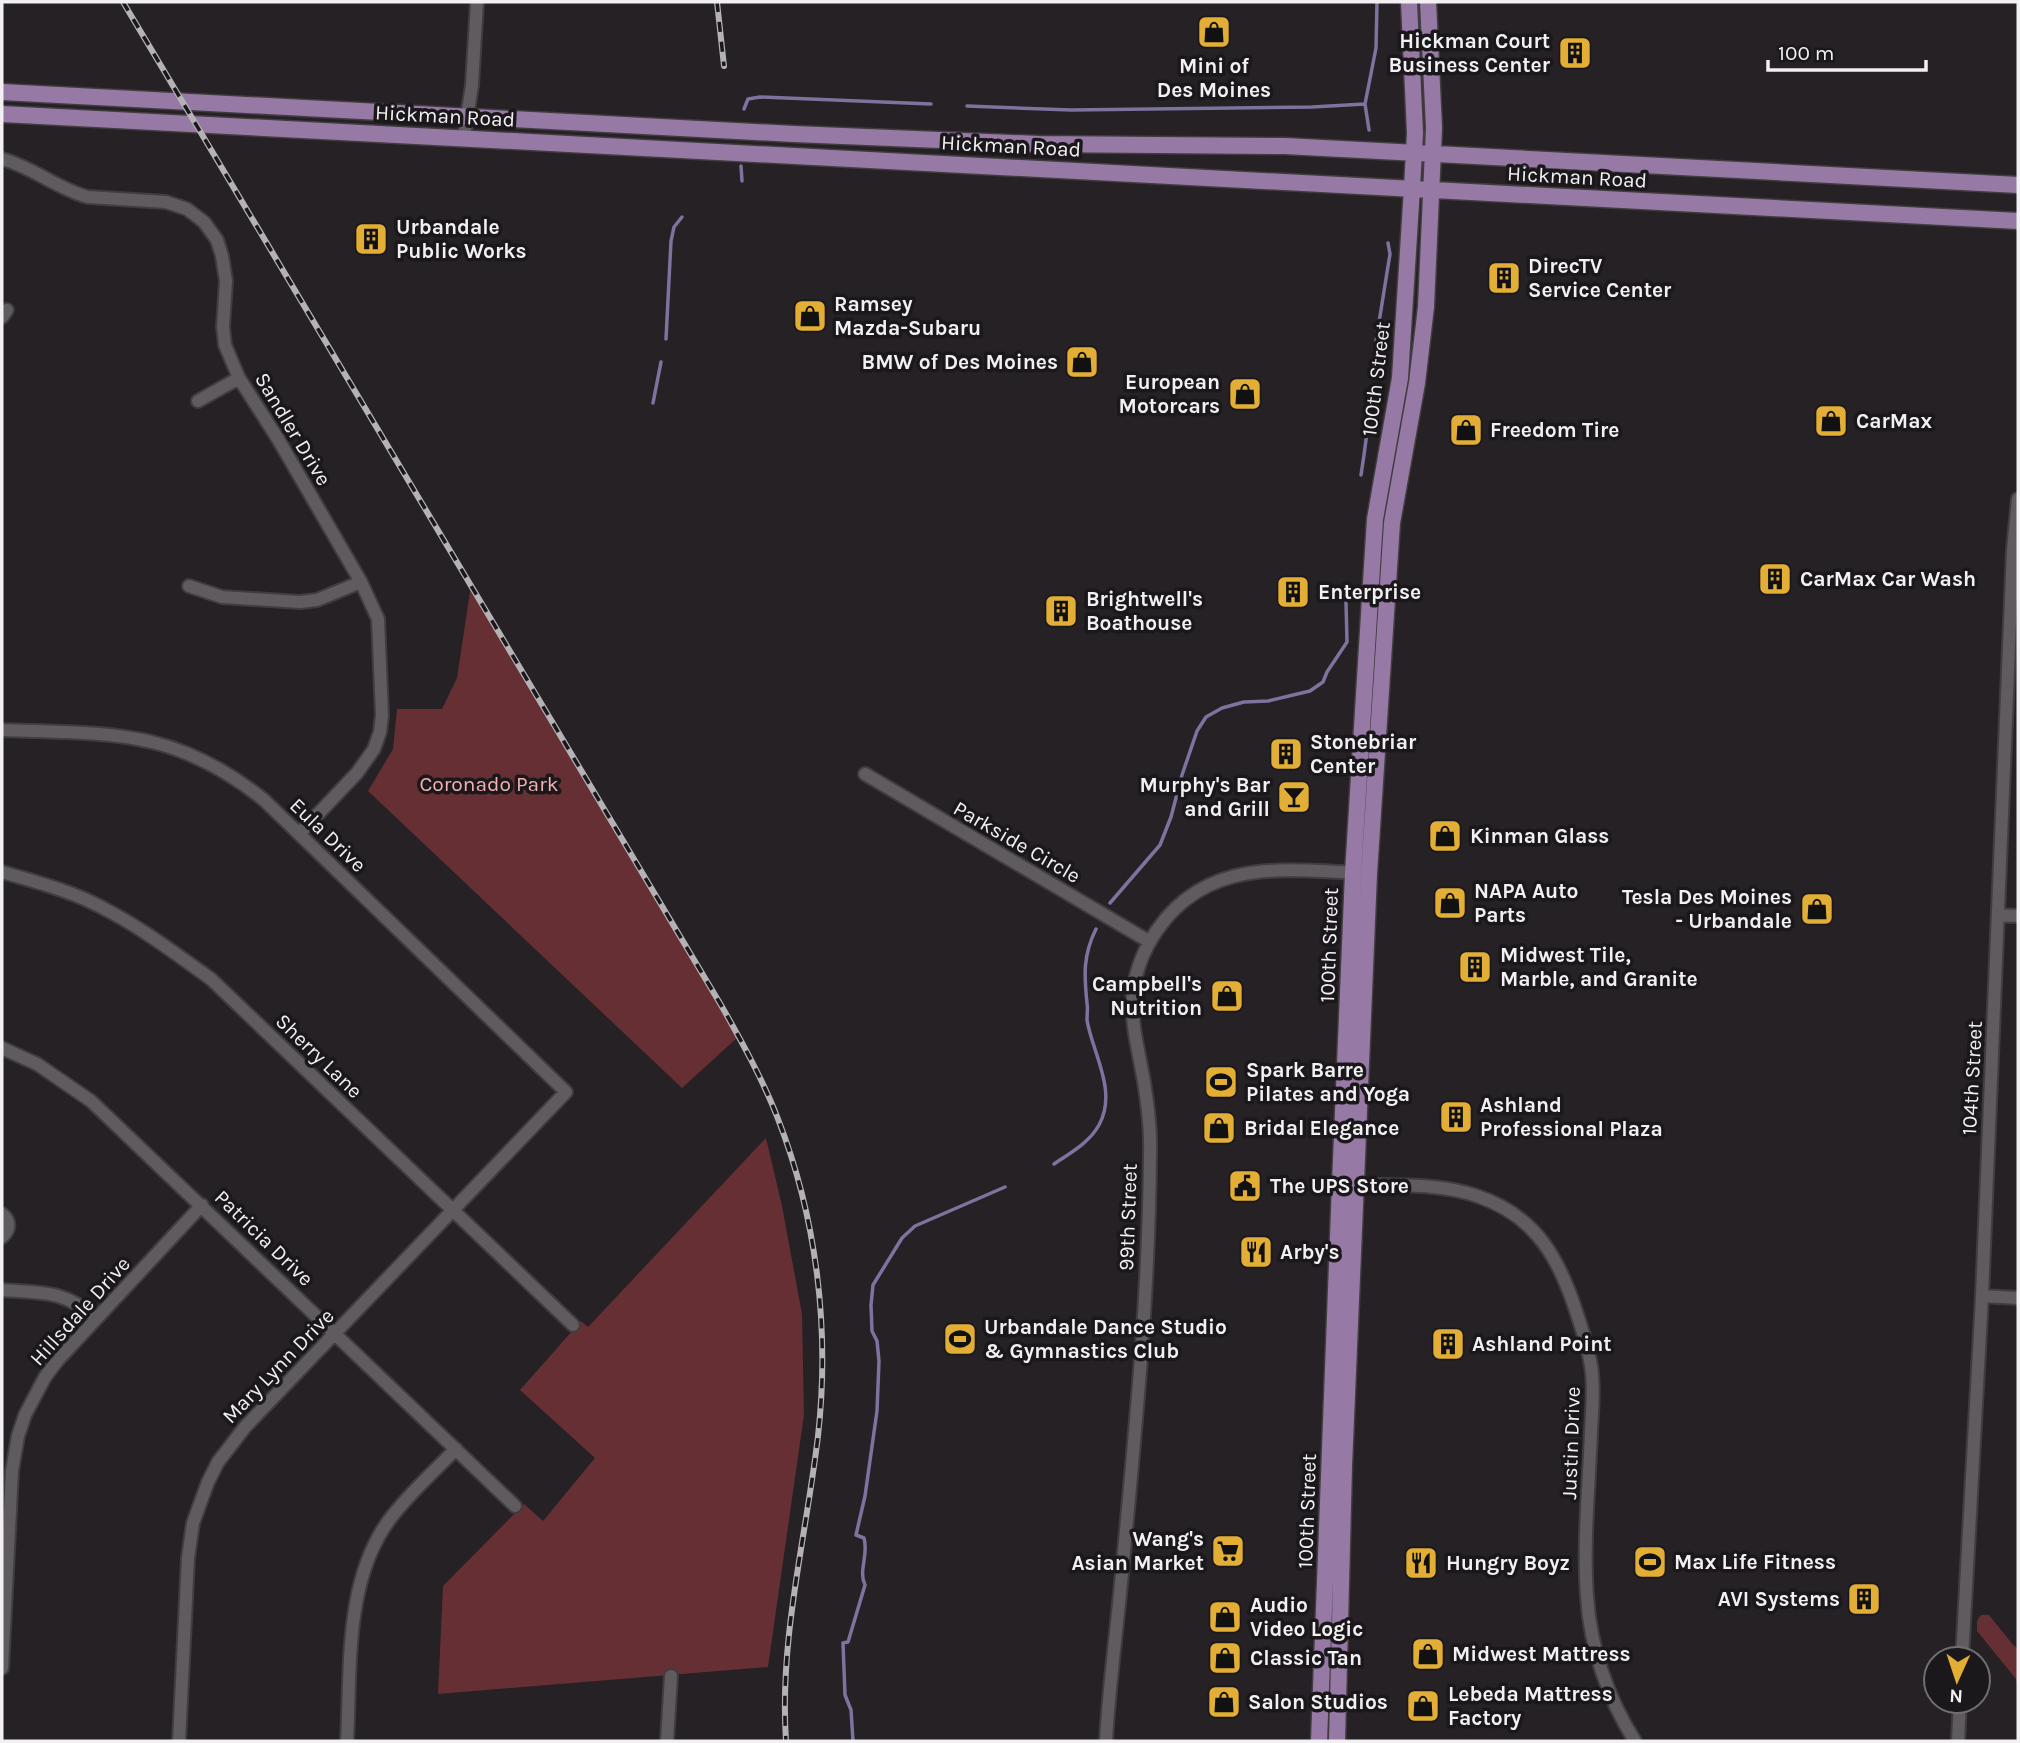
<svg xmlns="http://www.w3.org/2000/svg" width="2020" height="1743" font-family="Karla,sans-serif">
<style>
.green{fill:#662f33}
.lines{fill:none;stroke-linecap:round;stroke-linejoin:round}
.stream{stroke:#7c739f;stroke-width:3.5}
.minor-casing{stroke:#403d3f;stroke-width:16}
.major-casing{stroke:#403d3f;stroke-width:19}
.minor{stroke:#5f5b5e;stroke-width:12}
.major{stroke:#9679a5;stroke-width:16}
.rail-casing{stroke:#b5b2b5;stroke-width:6}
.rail{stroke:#1b181b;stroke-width:3.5;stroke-dasharray:10;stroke-linecap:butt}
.labels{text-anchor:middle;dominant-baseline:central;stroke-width:7;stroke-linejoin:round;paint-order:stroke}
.poi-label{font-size:21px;font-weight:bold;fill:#f2f0f2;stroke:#1b181b;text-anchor:start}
.street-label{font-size:21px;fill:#f2f0f2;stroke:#1b181b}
.park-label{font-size:21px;fill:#f5b1b2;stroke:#1b181b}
</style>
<rect width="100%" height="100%" fill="#252124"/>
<path class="green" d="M471 585 738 1037 682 1088 368 791 393 749 397 709H442L457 678Z
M766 1138 782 1206 802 1314 804 1415 768 1667 438 1694 443 1586 524 1504 543 1521 595 1458 520 1390 581 1321 588 1327Z
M1981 1615H1989L2014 1646 2018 1648V1689L2016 1679 1977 1631V1621Z"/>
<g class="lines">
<path class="stream" d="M967 106 1071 110 1312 107 1365 104
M744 109 748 99 760 97 931 104
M1369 130 1365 104 1376 48 1377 2
M741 166 742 181
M666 339 671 241 674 227 682 217
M1376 341 1390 254 1388 243
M653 403 661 362
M1361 475C1365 450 1368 426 1370 401
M1110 903 1160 845 1171 817 1182 775 1197 731 1206 717 1222 708 1244 702 1268 701 1310 691 1323 682 1327 672 1347 642 1346 602
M1054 1164C1070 1153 1089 1143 1099 1125 1118 1091 1092 1052 1087 1020 1087 1014 1088 1009 1087 1003 1084 975 1083 955 1096 929
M853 1741 851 1710 845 1695 843 1643 848 1642 865 1585C858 1571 869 1554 864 1538L856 1535 865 1496 877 1411 879 1361 877 1341 872 1331 871 1305 873 1285 902 1238 915 1226 1005 1187"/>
<defs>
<path id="minor" d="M464 137 472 85 477 2
M2 159C33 167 57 189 88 197L166 202 187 209 204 222 217 240 222 256 226 281 223 327 225 345 239 378 278 439 361 582 378 619 382 715 380 732 374 749 357 773 299 834
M2 317 7 310
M198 401 239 378
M189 586 222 597 300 602 317 600 361 582
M2 730C110 734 175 728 264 800L566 1092 245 1427 218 1462 208 1482 193 1523 188 1558 179 1741
M865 774 1150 942
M2 872C36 882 72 891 103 908 142 928 176 954 211 979L573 1325
M1998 915 2018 916
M2 1048 37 1064 91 1101 515 1506
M1340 1184C1384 1187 1435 1181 1477 1196 1537 1216 1560 1260 1578 1317 1584 1335 1590 1354 1592 1373 1594 1392 1592 1412 1591 1432 1589 1486 1583 1542 1587 1596 1590 1647 1608 1699 1635 1741
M2 1214C11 1221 10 1230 2 1237
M2 1290C45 1293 62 1290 97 1318
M1982 1296 2018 1298
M1962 1659 1982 1296 2013 550 2018 499
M2 1668 12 1471 18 1436 25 1415 45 1377 58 1360 202 1205
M347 1741C351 1666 344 1576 393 1515 412 1491 435 1470 456 1449
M667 1741 671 1676
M1106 1741C1109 1685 1117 1629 1122 1573 1135 1434 1149 1295 1150 1156 1151 1131 1148 1106 1144 1082 1135 1030 1121 994 1149 943 1197 858 1277 869 1360 873
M1958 1741 1960 1701"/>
<path id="major" d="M2 92 794 134 1039 144 1285 146 2018 185
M2 114 2018 221
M1319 1741 1340 1184 1353 873 1364 695 1375 519 1400 378 1412 188 1415 133 1409 2
M1337 1741 1344 1466 1369 874 1392 523 1417 383 1426 307 1434 128 1428 2"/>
</defs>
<use href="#minor" class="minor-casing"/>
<use href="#major" class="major-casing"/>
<use href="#minor" class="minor"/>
<use href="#major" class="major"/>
<defs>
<path id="rail" d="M123 2 721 1005C742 1042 763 1080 778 1119 817 1219 830 1330 818 1436 806 1538 779 1638 786 1741
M717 2 724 66"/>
</defs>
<use href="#rail" class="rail-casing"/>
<use href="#rail" class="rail"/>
</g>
<defs>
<symbol id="shop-square" viewBox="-11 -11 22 22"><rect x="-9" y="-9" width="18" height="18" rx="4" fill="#e3ae35" stroke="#1b181b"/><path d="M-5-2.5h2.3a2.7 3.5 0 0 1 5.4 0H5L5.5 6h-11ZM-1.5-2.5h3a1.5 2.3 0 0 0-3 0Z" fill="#111"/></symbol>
<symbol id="building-square" viewBox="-11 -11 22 22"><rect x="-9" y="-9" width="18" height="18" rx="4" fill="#e3ae35" stroke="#1b181b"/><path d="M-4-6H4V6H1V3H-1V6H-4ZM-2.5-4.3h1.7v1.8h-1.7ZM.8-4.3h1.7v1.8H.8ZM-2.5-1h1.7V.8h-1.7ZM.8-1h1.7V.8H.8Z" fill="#111"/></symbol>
<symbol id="bar-square" viewBox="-11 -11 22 22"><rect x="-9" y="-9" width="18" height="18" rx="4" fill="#e3ae35" stroke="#1b181b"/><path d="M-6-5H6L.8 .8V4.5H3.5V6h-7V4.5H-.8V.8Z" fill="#111"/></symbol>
<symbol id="stadium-square" viewBox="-11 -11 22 22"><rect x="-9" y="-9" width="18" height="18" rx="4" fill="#e3ae35" stroke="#1b181b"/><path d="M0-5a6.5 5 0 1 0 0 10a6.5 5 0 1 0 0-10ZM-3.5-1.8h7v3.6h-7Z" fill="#111"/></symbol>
<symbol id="civic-square" viewBox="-11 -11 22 22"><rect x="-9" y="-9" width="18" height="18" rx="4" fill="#e3ae35" stroke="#1b181b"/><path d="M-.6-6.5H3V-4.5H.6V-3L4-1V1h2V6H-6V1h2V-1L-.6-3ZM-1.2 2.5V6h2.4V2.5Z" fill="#111"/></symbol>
<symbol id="restaurant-square" viewBox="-11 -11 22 22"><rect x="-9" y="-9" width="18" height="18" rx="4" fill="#e3ae35" stroke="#1b181b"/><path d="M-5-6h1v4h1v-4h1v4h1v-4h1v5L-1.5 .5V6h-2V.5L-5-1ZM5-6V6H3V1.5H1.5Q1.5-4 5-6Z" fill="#111"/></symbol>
<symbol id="supermarket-square" viewBox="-11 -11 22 22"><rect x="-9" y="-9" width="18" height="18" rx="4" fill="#e3ae35" stroke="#1b181b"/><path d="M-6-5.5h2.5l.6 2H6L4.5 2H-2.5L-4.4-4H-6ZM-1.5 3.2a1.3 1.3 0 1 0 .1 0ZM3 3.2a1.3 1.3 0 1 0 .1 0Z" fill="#111"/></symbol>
</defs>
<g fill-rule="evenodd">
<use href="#shop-square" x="1195" y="13" width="38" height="38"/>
<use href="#building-square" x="1556" y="34" width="38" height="38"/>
<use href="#building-square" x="352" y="220" width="38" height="38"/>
<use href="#building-square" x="1485" y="259" width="38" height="38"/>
<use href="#shop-square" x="791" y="297" width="38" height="38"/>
<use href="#shop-square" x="1063" y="343" width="38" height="38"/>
<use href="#shop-square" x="1226" y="375" width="38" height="38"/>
<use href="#shop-square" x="1812" y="402" width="38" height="38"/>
<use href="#shop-square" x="1447" y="411" width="38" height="38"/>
<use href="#building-square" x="1756" y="560" width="38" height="38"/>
<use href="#building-square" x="1274" y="573" width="38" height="38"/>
<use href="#building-square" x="1042" y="592" width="38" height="38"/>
<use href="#building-square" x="1267" y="735" width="38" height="38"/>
<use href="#bar-square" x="1275" y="778" width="38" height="38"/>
<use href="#shop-square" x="1426" y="817" width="38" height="38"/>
<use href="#shop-square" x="1431" y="884" width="38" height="38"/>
<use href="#shop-square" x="1798" y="890" width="38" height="38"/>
<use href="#building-square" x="1456" y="948" width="38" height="38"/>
<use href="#shop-square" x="1208" y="977" width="38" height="38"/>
<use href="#stadium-square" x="1202" y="1063" width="38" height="38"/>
<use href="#building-square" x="1437" y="1098" width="38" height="38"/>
<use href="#shop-square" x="1200" y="1109" width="38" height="38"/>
<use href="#civic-square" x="1226" y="1167" width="38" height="38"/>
<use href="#restaurant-square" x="1237" y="1233" width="38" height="38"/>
<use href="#stadium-square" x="941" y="1320" width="38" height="38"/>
<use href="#building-square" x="1429" y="1325" width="38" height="38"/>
<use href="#supermarket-square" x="1209" y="1532" width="38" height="38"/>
<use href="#stadium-square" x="1631" y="1543" width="38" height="38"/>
<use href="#restaurant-square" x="1402" y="1544" width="38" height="38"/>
<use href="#building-square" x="1845" y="1580" width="38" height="38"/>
<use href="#shop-square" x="1206" y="1598" width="38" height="38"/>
<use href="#shop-square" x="1409" y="1635" width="38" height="38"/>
<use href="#shop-square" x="1206" y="1639" width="38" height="38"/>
<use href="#shop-square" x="1205" y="1683" width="38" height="38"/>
<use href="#shop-square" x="1404" y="1687" width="38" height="38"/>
</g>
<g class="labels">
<g class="poi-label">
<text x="1550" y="41" text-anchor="end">Hickman Court<tspan x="1550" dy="24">Business Center</tspan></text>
<text x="1214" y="66" text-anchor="middle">Mini of<tspan x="1214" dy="24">Des Moines</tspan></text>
<text x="396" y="227">Urbandale<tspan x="396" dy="24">Public Works</tspan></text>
<text x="1528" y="266">DirecTV<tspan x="1528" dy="24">Service Center</tspan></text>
<text x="834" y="304">Ramsey<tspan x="834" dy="24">Mazda-Subaru</tspan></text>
<text x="1058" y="362" text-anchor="end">BMW of Des Moines</text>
<text x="1220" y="382" text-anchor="end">European<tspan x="1220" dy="24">Motorcars</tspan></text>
<text x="1856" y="421">CarMax</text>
<text x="1490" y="430">Freedom Tire</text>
<text x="1800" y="579">CarMax Car Wash</text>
<text x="1318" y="592">Enterprise</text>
<text x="1086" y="599">Brightwell's<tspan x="1086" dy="24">Boathouse</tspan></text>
<text x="1310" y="742">Stonebriar<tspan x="1310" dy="24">Center</tspan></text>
<text x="1270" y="785" text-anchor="end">Murphy's Bar<tspan x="1270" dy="24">and Grill</tspan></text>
<text x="1470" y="836">Kinman Glass</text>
<text x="1474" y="891">NAPA Auto<tspan x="1474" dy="24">Parts</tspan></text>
<text x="1792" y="897" text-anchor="end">Tesla Des Moines<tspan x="1792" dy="24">- Urbandale</tspan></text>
<text x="1500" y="955">Midwest Tile,<tspan x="1500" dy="24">Marble, and Granite</tspan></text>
<text x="1202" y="984" text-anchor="end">Campbell's<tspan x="1202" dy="24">Nutrition</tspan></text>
<text x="1246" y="1070">Spark Barre<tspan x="1246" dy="24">Pilates and Yoga</tspan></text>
<text x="1480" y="1105">Ashland<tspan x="1480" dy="24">Professional Plaza</tspan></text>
<text x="1244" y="1128">Bridal Elegance</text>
<text x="1270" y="1186">The UPS Store</text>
<text x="1280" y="1252">Arby's</text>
<text x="984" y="1327">Urbandale Dance Studio<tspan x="984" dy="24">&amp; Gymnastics Club</tspan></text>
<text x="1472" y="1344">Ashland Point</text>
<text x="1204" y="1539" text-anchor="end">Wang's<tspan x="1204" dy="24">Asian Market</tspan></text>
<text x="1674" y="1562">Max Life Fitness</text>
<text x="1446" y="1563">Hungry Boyz</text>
<text x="1840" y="1599" text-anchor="end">AVI Systems</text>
<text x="1250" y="1605">Audio<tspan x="1250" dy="24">Video Logic</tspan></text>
<text x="1452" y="1654">Midwest Mattress</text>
<text x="1250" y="1658">Classic Tan</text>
<text x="1448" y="1694">Lebeda Mattress<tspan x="1448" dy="24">Factory</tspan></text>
<text x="1248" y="1702">Salon Studios</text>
</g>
<g class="street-label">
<text transform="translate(445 116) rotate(3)">Hickman Road</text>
<text transform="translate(1011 146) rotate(3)">Hickman Road</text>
<text transform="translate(1577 177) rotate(3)">Hickman Road</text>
<text transform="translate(1376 379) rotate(-83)">100th Street</text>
<text transform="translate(293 429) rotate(59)">Sandler Drive</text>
<text transform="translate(328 835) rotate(44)">Eula Drive</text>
<text transform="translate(1017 842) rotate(30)">Parkside Circle</text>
<text transform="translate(1329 945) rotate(-88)">100th Street</text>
<text transform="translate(319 1056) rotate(44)">Sherry Lane</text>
<text transform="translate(1972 1078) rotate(-87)">104th Street</text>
<text transform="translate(1128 1217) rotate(-88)">99th Street</text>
<text transform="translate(264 1238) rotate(44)">Patricia Drive</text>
<text transform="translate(80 1311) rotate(-48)">Hillsdale Drive</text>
<text transform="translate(278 1366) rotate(-46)">Mary Lynn Drive</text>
<text transform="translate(1571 1443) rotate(-88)">Justin Drive</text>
<text transform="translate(1307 1511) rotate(-88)">100th Street</text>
</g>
<g class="park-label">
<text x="489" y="784">Coronado Park</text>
</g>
</g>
<rect width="2020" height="1743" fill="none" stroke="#f2f0f2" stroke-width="7"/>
<g transform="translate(1957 1680) rotate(183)"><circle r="33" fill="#1b181b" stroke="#716e71" stroke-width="2"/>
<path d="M0-5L12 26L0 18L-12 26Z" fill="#e3ae35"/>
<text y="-10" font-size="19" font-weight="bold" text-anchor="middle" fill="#f2f0f2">N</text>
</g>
<path d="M1768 60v10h158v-10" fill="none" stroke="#f2f0f2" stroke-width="3.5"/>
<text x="1778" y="60" font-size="21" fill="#f2f0f2" stroke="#1b181b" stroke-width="5" paint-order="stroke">100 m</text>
</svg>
